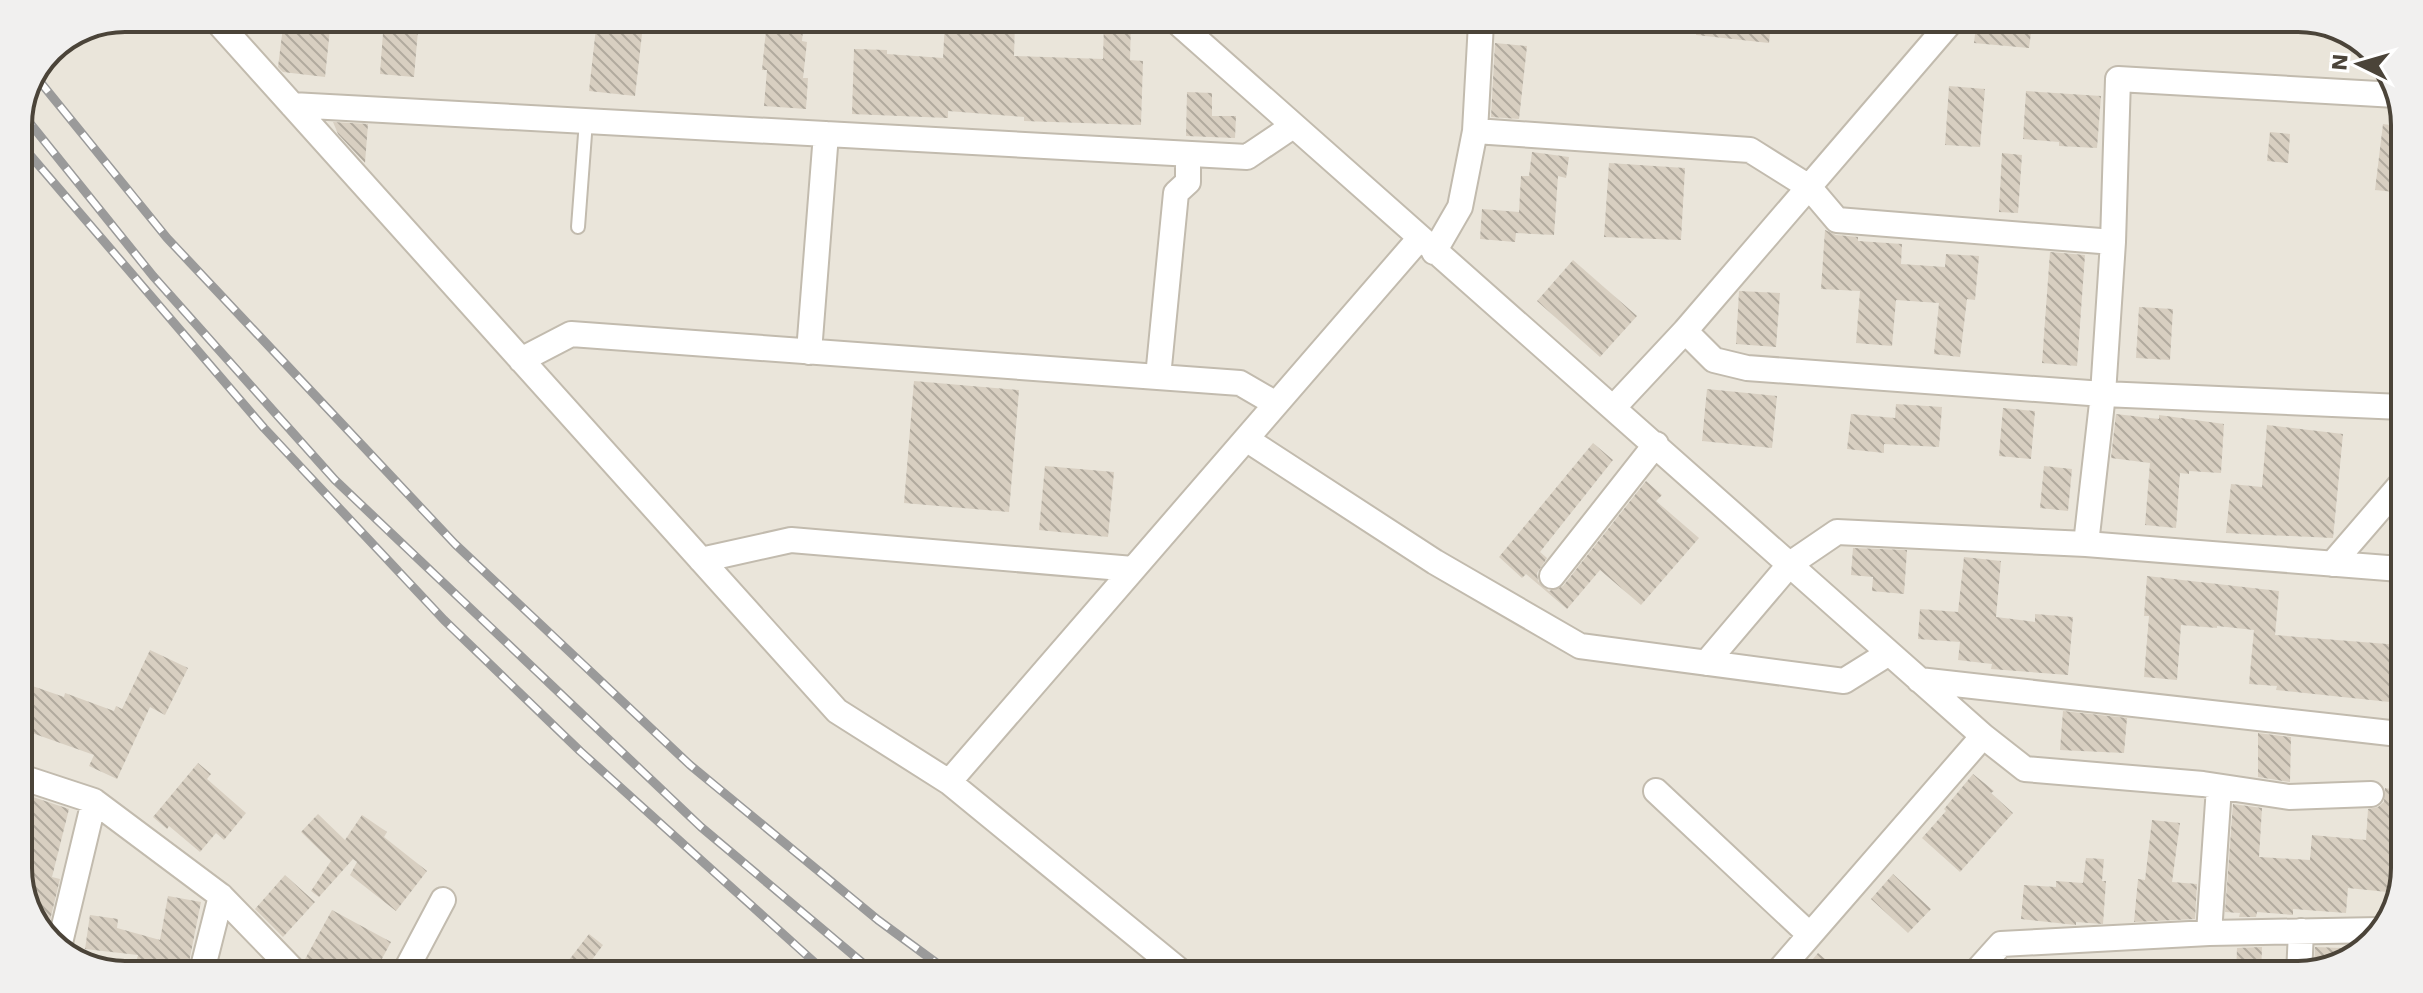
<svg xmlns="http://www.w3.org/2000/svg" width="2423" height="993" font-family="'Work Sans',sans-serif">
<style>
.residential{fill:#eae5da}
.building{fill:url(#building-back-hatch)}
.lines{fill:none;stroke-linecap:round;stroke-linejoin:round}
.service-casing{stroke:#c2bbae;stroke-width:16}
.minor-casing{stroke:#c2bbae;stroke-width:28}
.service{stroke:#fff;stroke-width:12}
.minor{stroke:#fff;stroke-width:24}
.rail-casing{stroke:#9a9a9a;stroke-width:9}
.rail{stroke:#fff;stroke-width:6;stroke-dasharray:18;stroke-linecap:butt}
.rim{fill:none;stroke:#4b4439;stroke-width:4}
</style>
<defs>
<pattern id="building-back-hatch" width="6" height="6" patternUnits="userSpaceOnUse" patternTransform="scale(2)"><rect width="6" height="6" fill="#d8cfc1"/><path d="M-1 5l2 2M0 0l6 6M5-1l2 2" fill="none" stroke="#b1aa9e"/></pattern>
</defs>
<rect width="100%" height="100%" fill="#f6f3ec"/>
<path class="residential" d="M125 18 2339 26 2383 60 2405 117 2397 909 2358 957 2299 975 84 967 40 933 18 876V118L50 49Z"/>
<path class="building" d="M284 19H331L325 77 283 72 278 67Z
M384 19H419L414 77 380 74Z
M767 20H804L802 41 807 42 803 78H808L806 109 764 106 767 70H762Z
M945 21H1015L1014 56 1103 59 1104 22H1131L1130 60 1143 61 1141 125 1024 121V117L948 111V118L852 114 854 49 887 50V54L943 58Z
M1697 24H1771L1769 43 1696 35Z
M1976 25H2032L2029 48 1974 43Z
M596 28 642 34 635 96 589 91Z
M1495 43 1527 46 1519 119 1491 117Z
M1949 86 1985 89 1980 147 1945 145Z
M2026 91 2101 96 2097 148 2059 146V142L2023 139Z
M1187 92 1212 93V116H1236L1235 138 1186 136Z
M333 122 368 124 365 163 338 134Z
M2383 124 2405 127 2404 193 2375 190Z
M2270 132 2290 134 2288 163 2267 161Z
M1532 152 1569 157 1566 178 1558 176 1554 235 1516 233 1515 242 1480 239 1482 209 1519 212 1521 176H1529Z
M2002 153 2022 155 2018 213 1999 212Z
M1609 163 1685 168 1681 240 1604 237Z
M1825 230 1836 235 1858 237V241L1902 244 1901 264 1945 267 1946 254 1979 256 1975 300 1967 299 1960 357 1934 354 1939 303 1896 300 1892 346 1856 343 1860 291 1821 289Z
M2050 252 2085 255 2077 366 2042 363Z
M1573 260 1637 316 1600 357 1537 301Z
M1739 291 1780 293 1776 347 1736 344Z
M2139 307 2173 309 2170 360 2136 358Z
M914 381 1019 390 1009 512 904 503Z
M1707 389 1777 396 1772 448 1702 441Z
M1896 404 1942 407 1939 447 1884 444V453L1847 449 1851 414 1895 418Z
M2003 408 2035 411 2031 459 1999 456Z
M2116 414 2159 419V415L2224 424 2221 473 2189 471V474L2180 473 2176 528 2145 525 2150 463 2111 458Z
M2267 425 2343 434 2333 538 2226 533 2231 484 2262 487Z
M1593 443 1613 460 1540 552 1547 558 1537 573 1538 581 1549 591 1563 586 1646 481 1662 495 1656 501 1699 538 1641 605 1600 570 1567 609 1526 574 1522 578 1499 557Z
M1045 466 1114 472 1108 537 1039 530Z
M2044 466 2072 469 2068 511 2040 508Z
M1853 548 1907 550 1904 594 1872 591 1873 577 1851 575Z
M1964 557 2001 561 1996 617 2035 622V614L2073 617 2068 675 1991 669 1992 664 1958 660 1960 642 1918 639 1920 609 1958 612Z
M2147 576 2279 591 2275 635 2400 645 2399 703 2276 690 2277 686 2249 684 2254 630 2217 626V628L2181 625 2177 680 2144 677 2149 616H2144Z
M150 650 188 668 165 715 150 707 117 779 89 766 94 755 18 728V681L64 697 65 693 114 711 116 706 122 709Z
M2063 711 2127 718 2124 753 2060 750Z
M2258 733 2291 737 2290 782 2258 777Z
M198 763 211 774 207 779 246 813 224 840 216 833 200 852 169 826 167 829 153 817Z
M1973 774 1994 791 1991 793 2013 813 1960 872 1922 838 1946 811 1944 809Z
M2385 788 2398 790 2397 893 2348 888 2346 913 2293 909V915L2257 912 2256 917H2239L2240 913 2225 912 2233 804 2262 808 2259 857 2310 860 2312 835 2366 840 2368 809 2378 807 2384 802Z
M18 792 69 809 52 877 60 879 46 937 40 933 19 879 25 856 18 854V823L23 804 18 803Z
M318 814 345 840 362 815 387 832 384 837 427 871 396 911 350 875 357 862 353 859 319 897 311 891 331 861 301 832Z
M2152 820 2180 823 2172 882 2197 884 2195 919 2134 922 2138 879 2145 880Z
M2086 858 2104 859 2102 881H2106L2103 924 2076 922V925L2021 919 2024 885 2056 887V881L2083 883Z
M1893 874 1931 909 1908 933 1871 899Z
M285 875 315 902 283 937 255 909Z
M168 896 201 902 188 967H135L138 955 85 949 90 915 118 919 117 928 160 940Z
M332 910 391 942 377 968H306L304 961Z
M589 934 603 945 585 969H562Z
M2262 947 2261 975H2236L2237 948Z
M2315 947 2341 948 2340 962 2314 970Z
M1818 953 1842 973H1801Z"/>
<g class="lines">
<defs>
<path id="service" d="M578 227 586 121"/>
<path id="minor" d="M214 18 837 711 949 782 1180 971
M1177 22 1983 736 2025 769 2203 784 2289 797 2371 794
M292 105 1247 157 1293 126
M1475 131 1750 150 1809 187 1837 220 2113 242
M1434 252 1460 207 1475 131 1481 23
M1685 331 1714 360 1747 368 2103 394 2402 407
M809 352 826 134
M521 360 571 334 1240 383 1276 404
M1158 377 1176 193 1188 182V154
M1614 407 1685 331 1948 25
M1246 439 1435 562 1580 646 1844 681 1889 653
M2086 544 2103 394 2113 242 2118 79 2396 95
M701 560 791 540 1133 569
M2332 564 2401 484
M1552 576 1656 444
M1706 663 1790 564 1837 532 2086 544 2400 569
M1919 680 2399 734
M18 776 94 801 221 896 291 968
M949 782 1419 239
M1656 791 1810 935
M2209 933 2219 787
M59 947 94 801
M203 967 221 896
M407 968 443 900
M1777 973 1983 736
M1974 974 2001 944 2209 933 2380 930
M2299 975 2301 931"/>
</defs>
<use href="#service" class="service-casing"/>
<use href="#minor" class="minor-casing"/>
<use href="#service" class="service"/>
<use href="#minor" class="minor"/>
<defs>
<path id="rail" d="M37 78 167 238 455 544 690 765 878 920 946 970
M21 112 153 276 335 480 701 827 871 970
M18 141 264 428 444 620 580 751 823 970"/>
</defs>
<use href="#rail" class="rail-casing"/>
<use href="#rail" class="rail"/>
</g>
<path d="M0 0H2423V993H0ZM125 32H2298A93 93 0 0 1 2391 125V868A93 93 0 0 1 2298 961H125A93 93 0 0 1 32 868V125A93 93 0 0 1 125 32Z" fill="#f1f0ef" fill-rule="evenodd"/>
<path class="rim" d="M125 32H2298A93 93 0 0 1 2391 125V868A93 93 0 0 1 2298 961H125A93 93 0 0 1 32 868V125A93 93 0 0 1 125 32Z"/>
<g transform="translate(2359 64) rotate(275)" stroke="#ffffff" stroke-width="6" paint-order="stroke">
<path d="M0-6L14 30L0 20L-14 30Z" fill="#4b4439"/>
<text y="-12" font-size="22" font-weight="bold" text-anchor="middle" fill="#4b4439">N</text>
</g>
</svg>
